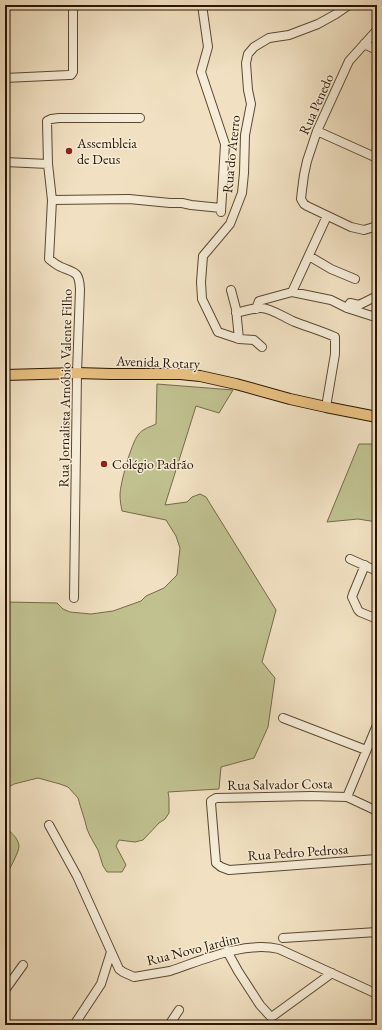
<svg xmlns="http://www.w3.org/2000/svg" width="382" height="1030" font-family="'EB Garamond',serif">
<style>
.green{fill:#c0c18f;stroke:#746b48}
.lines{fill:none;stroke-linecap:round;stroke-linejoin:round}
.minor-casing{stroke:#5b4832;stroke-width:10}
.major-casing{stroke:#291502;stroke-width:12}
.minor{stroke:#f6ecd7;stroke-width:8}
.major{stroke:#e8c081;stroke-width:10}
.poi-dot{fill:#8f2418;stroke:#f6ecd7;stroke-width:1.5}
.labels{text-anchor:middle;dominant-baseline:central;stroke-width:3;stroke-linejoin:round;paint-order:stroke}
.street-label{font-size:14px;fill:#291502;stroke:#f6ecd7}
.poi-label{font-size:14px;fill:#291502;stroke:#f6ecd7;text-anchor:start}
</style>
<rect width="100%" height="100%" fill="#f1e1c2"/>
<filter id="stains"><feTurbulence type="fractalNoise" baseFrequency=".005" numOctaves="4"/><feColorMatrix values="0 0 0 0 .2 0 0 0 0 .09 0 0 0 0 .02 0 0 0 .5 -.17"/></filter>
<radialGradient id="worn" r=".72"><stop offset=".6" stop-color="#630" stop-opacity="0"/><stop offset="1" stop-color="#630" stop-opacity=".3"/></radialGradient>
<path class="green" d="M157 384 233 390 219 413 196 406 165 505 187 502 192 497 200 494 206 497 276 610 262 662 275 678 268 727 254 758 221 767 219 789 168 792 169 798V813L165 819 159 823 143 840 135 842 119 840 116 846 126 865 122 872H107L103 866 98 850 90 836 87 829 85 821 80 805 78 798 68 787 60 784 38 778 14 784 5 789V602L57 603 63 609 70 612 91 614 113 611 141 601 146 596 164 588 177 575 180 548 176 536 166 520 122 511C121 506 120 500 120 495 120 484 131 444 138 435 142 429 150 427 156 424Z
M359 444H377V522L358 519 327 522Z
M5 812 8 815C2 834 17 831 19 846 19 849 17 854 15 858 12 865 10 869 5 874Z"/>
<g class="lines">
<defs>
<path id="minor" d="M202 5 208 47 201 72 225 144 221 212
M377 30 349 61 317 131 307 161 304 175 302 190 301 199 304 204 307 206 351 227 364 230 377 226
M364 44 377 50
M5 78 69 75H71L73 72V5
M317 131 377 158
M5 162 48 164
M52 200 129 199 170 203H182L191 205 221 208
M309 256 331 269 355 279
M231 290 236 309 239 339
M292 292 327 216
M347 308 350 303 359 305 377 296
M256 309 259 301 292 292 331 300 347 308 372 316 377 313
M236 313C244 311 253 308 261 308 271 308 285 318 295 322 308 327 322 331 335 337V354L326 407
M262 347 254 340 239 339 218 332 202 299 201 282 203 256 230 224 242 193 244 173 245 135 251 104 248 90 246 63 248 54 254 47 269 38 289 35 318 24 336 14 349 5
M350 559 377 571
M365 565 353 594 352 597 358 610 360 612 377 619
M74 598 77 373 80 289C79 271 75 273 61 267 56 265 53 262 49 259L52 200 48 164 47 121 51 119 59 118H140
M283 718 366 750
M347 797 377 725
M377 811 347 797 311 796 216 798 211 801V803L216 863 221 867 229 870 377 859
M49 825 77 876 119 969 123 972 134 977 170 971C203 960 244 941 279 949L377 994
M283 938 377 932
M227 951 238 971 260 1005 270 1016H273L332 973
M5 990 23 965
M74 1025 101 984 111 952
M169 1025 179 1010"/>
<path id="major" d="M5 375 77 373 111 374H180L200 376 236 384 290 399 326 407 377 417"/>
</defs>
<use href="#minor" class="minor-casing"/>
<use href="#major" class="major-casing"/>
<use href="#minor" class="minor"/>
<use href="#major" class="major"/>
</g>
<g class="poi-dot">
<circle cx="69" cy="151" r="4"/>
<circle cx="104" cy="464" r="4"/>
</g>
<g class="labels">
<g class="street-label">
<text transform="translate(316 104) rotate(-66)">Rua Penedo</text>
<text transform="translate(231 154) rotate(-84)">Rua do Aterro</text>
<text transform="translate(158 362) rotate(2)">Avenida Rotary</text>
<text transform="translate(65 388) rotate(-89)">Rua Jornalista Arnóbio Valente Filho</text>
<text transform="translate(280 784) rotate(-1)">Rua Salvador Costa</text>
<text transform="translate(298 852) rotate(-4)">Rua Pedro Pedrosa</text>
<text transform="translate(193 949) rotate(-14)">Rua Novo Jardim</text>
</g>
<g class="poi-label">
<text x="77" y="143">Assembleia<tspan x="77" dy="16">de Deus</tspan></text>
<text x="112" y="464">Colégio Padrão</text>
</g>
</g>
<rect width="382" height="1030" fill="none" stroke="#f1e1c2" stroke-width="20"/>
<rect x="6" y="6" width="370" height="1018" fill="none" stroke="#291502" stroke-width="2"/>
<rect x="10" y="10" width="362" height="1010" fill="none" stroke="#291502"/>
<rect width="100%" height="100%" filter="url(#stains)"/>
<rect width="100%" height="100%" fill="url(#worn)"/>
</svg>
